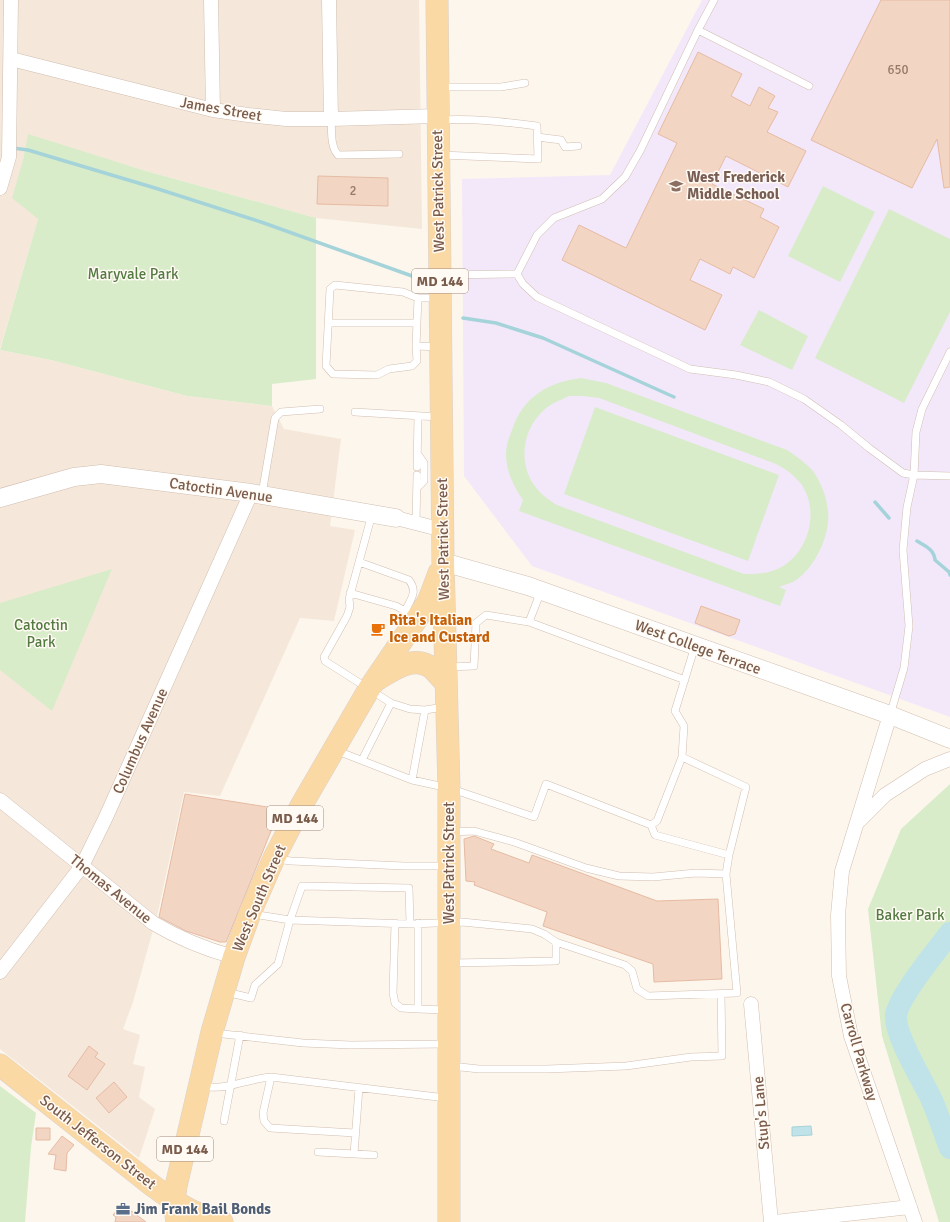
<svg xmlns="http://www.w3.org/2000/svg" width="950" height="1222" font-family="Signika,sans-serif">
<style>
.residential{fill:#f5e8da}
.education{fill:#f3e8fa}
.green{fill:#d8ecc9;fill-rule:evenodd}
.water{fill:#bfe3e8;stroke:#a5d3da}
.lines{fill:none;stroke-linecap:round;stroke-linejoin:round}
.stream{stroke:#a5d3da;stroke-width:3.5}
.river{stroke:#bfe3e8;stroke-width:22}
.building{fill:#f3d5c3;stroke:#e6bba3}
.service-casing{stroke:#d1beb0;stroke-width:8}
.minor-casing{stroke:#d1beb0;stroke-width:15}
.tertiary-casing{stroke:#d1beb0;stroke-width:19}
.primary-casing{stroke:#dad1cd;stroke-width:23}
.service{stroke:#fff;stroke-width:7}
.minor{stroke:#fff;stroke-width:14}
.tertiary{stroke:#fff;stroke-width:18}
.primary{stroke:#fbd9a5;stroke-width:22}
.labels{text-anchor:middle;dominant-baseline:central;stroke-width:3;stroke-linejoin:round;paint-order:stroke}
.number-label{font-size:13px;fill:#987a6a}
.shield{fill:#fffaf3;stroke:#a28b7f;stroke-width:1}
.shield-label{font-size:14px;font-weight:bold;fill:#7a5c4d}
.street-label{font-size:15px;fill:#7a5c4d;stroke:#fffaf3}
.education-label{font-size:15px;font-weight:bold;fill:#785e54;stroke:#fffaf3;text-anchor:start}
.park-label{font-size:15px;fill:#537a41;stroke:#fffaf3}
.food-label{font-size:15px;font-weight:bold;fill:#c56008;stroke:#fffaf3;text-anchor:start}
.service-label{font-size:15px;font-weight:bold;fill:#4e5e75;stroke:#fffaf3;text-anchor:start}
</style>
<rect width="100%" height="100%" fill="#fdf6ec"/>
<path class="residential" d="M0 0H419L422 229 316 218 146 171 28 135 23 160 38 219 0 349Z
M0 350 51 360 187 396 272 406 284 429 341 439 330 526 355 530 334 621 300 618 220 796 184 792 158 912 133 1002 123 1029 140 1035 133 1064 145 1067 139 1097 155 1109 139 1158 0 1049Z"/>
<path class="education" d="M702 0H950V717L532 566 464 476 462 179 610 175Z"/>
<path class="green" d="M28 134 146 171 316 218V379L272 384V406L187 396 51 360 0 350 38 219 12 198 23 160Z
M823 186 875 212 840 282 788 256Z
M889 209 950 239V312L904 403 815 358Z
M759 310 808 336 792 370 740 345Z
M581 378 606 383 787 450C796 456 806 463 813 471 821 482 827 498 828 511 831 535 814 570 793 582 789 584 783 585 779 587L786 590 780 606 519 511 523 500C512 485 503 464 507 445 508 440 510 435 512 430 523 397 548 382 581 378ZM569 396H583L599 398 776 464C786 469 795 476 802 485 822 516 805 563 769 572 761 574 752 574 744 574L557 505C547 499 538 492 532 482 518 458 524 427 545 409 552 403 561 400 569 396Z
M595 407 779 475 748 561 564 494Z
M112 569 52 711 0 670V603Z
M950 784V1222H939L882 1036 868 909 901 829Z
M0 1086 36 1113 31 1147 25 1222H0Z"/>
<path class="water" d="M811 1126 812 1135 792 1136V1127Z"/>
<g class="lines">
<path class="stream" d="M13 148 28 150 155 188 261 222 412 276 421 285
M463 318 496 323 543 338 674 397
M875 502 889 518
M917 541C925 546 934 549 935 560L949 572 950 575"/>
<path class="river" d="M950 933C937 950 899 996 896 1015 894 1034 921 1078 930 1096 938 1113 943 1131 950 1148"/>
</g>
<path class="building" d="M881 0H950V187L944 188 937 139 912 188 811 140Z
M698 52 742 74 731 96 750 106 759 87 775 96 768 108 778 112 767 132 806 151 788 187 726 156 712 184 764 209 760 217 779 227 754 278 733 267 730 274 700 259 690 280 722 295 705 330 562 260 579 225 626 248 677 143 658 134Z
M318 176 388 178V206L317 204Z
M701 606 740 620 735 634 729 636 695 623Z
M185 794 280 809 226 942H220L186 931 159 917Z
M474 836 494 844 491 849 529 863 532 855 657 901 718 899 722 979 654 982 653 964 543 926 547 912 474 885 475 882 466 881 464 839Z
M89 1046 98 1053 95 1057 105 1064 87 1090 68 1076Z
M114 1082 127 1097 109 1113 96 1098Z
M36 1128H50V1140H36Z
M62 1136 74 1145 67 1153 66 1171 54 1169 56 1155 48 1154Z
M122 1204 146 1222H115L116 1217 113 1215Z"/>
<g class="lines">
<defs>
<path id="service" d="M698 30 809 86
M440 87H501L525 83
M331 119C332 131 330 146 338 155L399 154
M537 137 561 140 565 147 578 146
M440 155 538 159 537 126C505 122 473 118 440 120
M517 274 523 284 537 297 690 369 736 375 769 382 804 399 841 425 869 448 903 473 914 475 950 476
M517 274 537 235 554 218 602 199 625 177 640 151 698 30 714 0
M441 275 517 274
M437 298H418L416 346 439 347
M328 323H417
M416 346 417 361 412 366 389 369 377 375 333 374 326 366 330 289 335 285 403 292 418 298
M355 412 439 417
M417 467 418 416
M417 488 424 481V463L417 453
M262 494 275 418 281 412 320 409
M372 514 349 599 350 607 347 616 324 657 325 661 391 703 410 709 425 710
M416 523 417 475
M359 562 409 580C418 592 411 599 405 611
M541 591 529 622 685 680
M350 593 396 606 409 613
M695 646 675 711 684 726 682 757 746 787 729 855 726 874
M447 667 474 666 476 623 486 615 529 622
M890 715 904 668 909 626 903 550 907 507 914 475 916 432 922 409 950 352
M335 750 412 780 449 788 534 817 546 784 651 825 657 821 682 757
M362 760 391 703
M412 780 425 710 444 707
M651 825 655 835 729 855
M450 832 474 831 514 842 586 868 619 876 653 877 696 873 726 874 737 993 648 996 637 989 632 971 625 965 556 942
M277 859 291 861 404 866H446
M252 914 290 920 410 924 462 922 532 929 544 934 556 942V961L451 963
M395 923 393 993 395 1003 401 1008 418 1009
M418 923V1009L446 1010
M226 992 251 998 255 985 278 964 290 920 302 886 409 888 410 924
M215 1033 303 1043 351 1045 446 1044
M451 1066 479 1069H547L626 1066 691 1057 722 1056 721 994
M271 1077 263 1113 264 1121 270 1128 355 1133
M201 1086C229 1091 245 1079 271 1077L446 1098
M224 1121 240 1035
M318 1152 374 1155
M354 1154 359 1088"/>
<path id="minor" d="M211 0 213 110
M329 0 331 119
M11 59 213 110 248 115 286 119H331L437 116
M0 188 9 157 11 0
M396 518 443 530
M890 715 842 871 838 915 839 976 851 1036 915 1222
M0 800 153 923C178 938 205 949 234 957
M859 821 885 795 925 769 950 759
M0 972 82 866 106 817 251 493
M751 1004 771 1222
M775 1222 910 1207"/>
<path id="tertiary" d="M0 498 74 477 101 474 251 493 396 518
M443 562 528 586 890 715 950 739"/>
<path id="primary" d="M437 0 443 562 449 788V1222
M378 679C394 669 415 654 433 669 437 673 441 678 446 683
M0 1065 153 1186 174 1201 192 1211 222 1222
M177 1222 174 1201 176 1186 212 1032 234 957 250 913 274 858 301 806 369 689 418 617 428 602 439 573"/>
</defs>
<use href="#service" class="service-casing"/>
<use href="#minor" class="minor-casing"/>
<use href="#tertiary" class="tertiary-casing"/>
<use href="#primary" class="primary-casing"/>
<use href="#service" class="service"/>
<use href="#minor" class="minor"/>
<use href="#tertiary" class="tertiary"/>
<use href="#primary" class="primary"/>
</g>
<defs>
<symbol id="school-bare" viewBox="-9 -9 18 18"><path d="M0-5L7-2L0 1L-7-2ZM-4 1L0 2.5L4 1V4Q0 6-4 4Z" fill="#8d6e63" stroke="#fffaf3" stroke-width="2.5" paint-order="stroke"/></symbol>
<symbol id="cafe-bare" viewBox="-9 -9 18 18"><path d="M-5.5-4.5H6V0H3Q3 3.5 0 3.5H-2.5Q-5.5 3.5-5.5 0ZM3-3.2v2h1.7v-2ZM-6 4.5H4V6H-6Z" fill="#e8710a" stroke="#fffaf3" stroke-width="2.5" paint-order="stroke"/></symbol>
<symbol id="office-bare" viewBox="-9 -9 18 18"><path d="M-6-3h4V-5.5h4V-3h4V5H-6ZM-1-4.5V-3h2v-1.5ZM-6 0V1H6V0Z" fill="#5c6f8a" stroke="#fffaf3" stroke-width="2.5" paint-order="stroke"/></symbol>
</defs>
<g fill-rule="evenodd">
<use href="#school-bare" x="666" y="176" width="20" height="20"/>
<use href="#cafe-bare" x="368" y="619" width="20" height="20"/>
<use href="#office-bare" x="113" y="1199" width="20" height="20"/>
</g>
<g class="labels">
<g class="number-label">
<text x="898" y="70">650</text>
<text x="353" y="191">2</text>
</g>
<g class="shield">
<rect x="412" y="269" width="56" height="24" rx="3"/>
<rect x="267" y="806" width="56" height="24" rx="3"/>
<rect x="157" y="1137" width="56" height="24" rx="3"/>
</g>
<g class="shield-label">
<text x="440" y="281">MD 144</text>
<text x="295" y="818">MD 144</text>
<text x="185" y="1149">MD 144</text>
</g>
<g class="street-label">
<text transform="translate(221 109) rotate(10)">James Street</text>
<text transform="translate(438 191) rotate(-91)">West Patrick Street</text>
<text transform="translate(221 490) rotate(8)">Catoctin Avenue</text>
<text transform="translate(443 539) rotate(-91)">West Patrick Street</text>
<text transform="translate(698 647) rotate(20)">West College Terrace</text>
<text transform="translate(140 741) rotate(-66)">Columbus Avenue</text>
<text transform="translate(449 863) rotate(-90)">West Patrick Street</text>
<text transform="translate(111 889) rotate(39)">Thomas Avenue</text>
<text transform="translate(259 898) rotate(-67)">West South Street</text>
<text transform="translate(859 1052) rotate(74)">Carroll Parkway</text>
<text transform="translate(761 1113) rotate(-95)">Stup's Lane</text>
<text transform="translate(98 1142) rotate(38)">South Jefferson Street</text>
</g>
<g class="education-label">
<text x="687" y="177">West Frederick<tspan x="687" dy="17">Middle School</tspan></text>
</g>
<g class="park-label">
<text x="133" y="274">Maryvale Park</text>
<text x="41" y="625">Catoctin<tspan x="41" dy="17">Park</tspan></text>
<text x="910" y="915">Baker Park</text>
</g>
<g class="food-label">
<text x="389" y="620">Rita's Italian<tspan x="389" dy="17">Ice and Custard</tspan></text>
</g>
<g class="service-label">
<text x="134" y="1209">Jim Frank Bail Bonds</text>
</g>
</g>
</svg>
